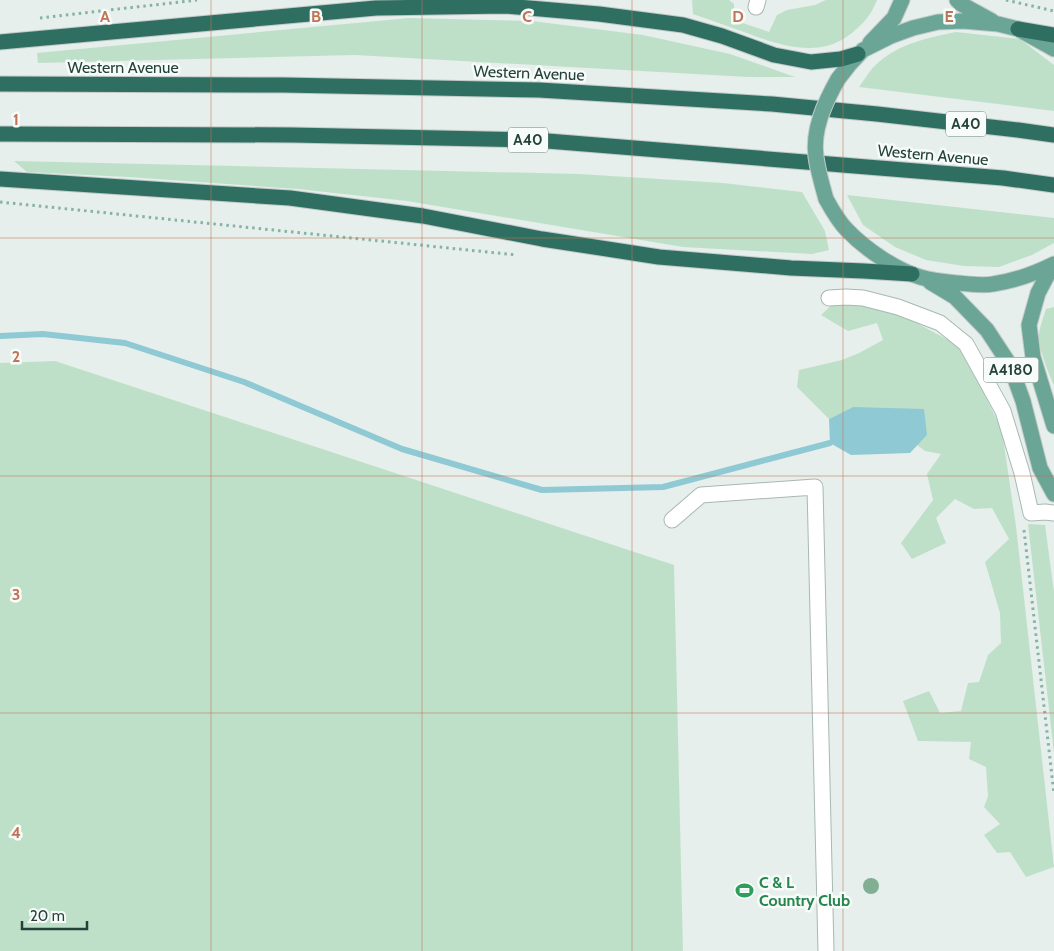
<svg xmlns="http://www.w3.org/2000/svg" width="1054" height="951" font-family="Cabin,sans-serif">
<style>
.green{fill:#bfe0c8}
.water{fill:#8ec9d4}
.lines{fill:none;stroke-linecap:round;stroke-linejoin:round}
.stream{stroke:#8ec9d4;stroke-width:6}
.minor-casing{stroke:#a8b8b2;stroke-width:17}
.major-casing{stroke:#c2cac8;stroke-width:17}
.highway-casing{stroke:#c2cac8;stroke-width:17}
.path{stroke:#86b3a5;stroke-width:3;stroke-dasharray:2.5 4;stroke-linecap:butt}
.minor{stroke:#fff;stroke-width:15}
.major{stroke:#6aa596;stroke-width:15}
.highway{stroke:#2f6f62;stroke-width:15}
.major-bridge-casing{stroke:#c2cac8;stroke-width:17;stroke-linecap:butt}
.major-bridge{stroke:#6aa596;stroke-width:15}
.tree{fill:#80af93}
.grid{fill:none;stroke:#c07456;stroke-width:1;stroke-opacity:0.55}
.labels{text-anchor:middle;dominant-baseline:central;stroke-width:5;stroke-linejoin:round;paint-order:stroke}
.shield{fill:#f7fbf9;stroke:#637a73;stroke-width:1}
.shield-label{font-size:15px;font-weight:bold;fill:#24423a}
.street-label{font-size:16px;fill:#24423a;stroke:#f7fbf9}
.leisure-label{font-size:16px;font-weight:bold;fill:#27864d;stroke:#f7fbf9;text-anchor:start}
.grid-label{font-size:16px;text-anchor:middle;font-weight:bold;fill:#c07456;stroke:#f7fbf9;stroke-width:5;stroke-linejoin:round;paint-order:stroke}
</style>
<rect width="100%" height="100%" fill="#e6efeb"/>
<path class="green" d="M692 0H729L734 4V20L769 32 777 15 787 10 815 5 826 0H877C871 15 865 22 852 33 819 60 779 45 744 32 727 26 710 20 693 14Z
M409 18 532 21 643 35 730 54 795 77H748L355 55 38 63 37 53Z
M956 32 1020 39 1050 62 1054 65V111L859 87C865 79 871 68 879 62 901 43 928 38 956 32Z
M14 161 579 174 723 183 802 192 825 231 829 250 812 254 683 247 407 201 298 189 128 177 27 172Z
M847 195 1054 218V243L1032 255 999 267 964 266 926 260 895 247 863 225Z
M836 301 887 307 963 348 1002 431 1016 526 1054 867 1026 877 1010 852 997 853 984 835 1000 824 984 807 988 796 986 767 969 759 971 742 918 741 903 701 929 691 940 713 961 711 968 683 979 682 988 655 1001 643 1000 613 985 562 1009 539 992 508 974 509 955 499 936 518 946 543 912 559 901 543 933 500 927 474 941 454 925 451 917 445 927 435 853 407 829 419 797 387 799 370 842 360 859 353 883 340 877 323 848 331 821 315Z
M1054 307V385C1049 374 1038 347 1039 335 1039 328 1044 316 1046 309Z
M55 361 674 565 683 951H0V363Z
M1028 524 1045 525 1054 592V753Z"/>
<path class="water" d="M853 407 924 409 927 435 910 453 851 455 830 443 829 419Z"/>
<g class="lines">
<path class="stream" d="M0 336 43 334 125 343 244 382 402 449 542 490 663 487 830 443"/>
<defs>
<path id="minor" d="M756 7 758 0
M829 298 846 297 863 298 898 307 940 323 966 344 1003 411 1022 473 1031 513 1045 512 1054 513
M672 520 701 495 815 487 826 951"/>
<path id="major" d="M957 0 961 4 992 21
M870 43 894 18 902 0
M838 79 849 65 863 50 891 36 913 28 938 22 963 21 998 24 1018 29 1054 49
M826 199C832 210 838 221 847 230 865 249 896 270 920 277 933 281 946 282 958 283 969 284 982 286 993 284 1014 281 1034 274 1054 264
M1054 266 1048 274 1038 293 1029 325 1033 357 1054 426
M930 282 955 297 987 330 1010 365 1023 401 1040 468 1054 494"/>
<path id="highway" d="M1018 29 1054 35
M0 42 376 8 506 6 599 14 683 25 722 36 774 55 811 62 841 59 858 54
M0 84 283 85 539 90 772 104 877 114 1018 130 1054 135
M0 134 292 135 535 140 1003 178 1054 185
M0 179 290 198 423 216 542 239 659 257 791 268 864 271 912 274"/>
</defs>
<use href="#minor" class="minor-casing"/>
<use href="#major" class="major-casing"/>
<use href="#highway" class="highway-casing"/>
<path class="path" d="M1006 0 1054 11
M40 18 197 0
M0 202 517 255
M1024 530 1054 794"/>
<use href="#minor" class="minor"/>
<use href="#major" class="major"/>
<use href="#highway" class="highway"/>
<defs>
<path id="major-bridge" d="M826 199C822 185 818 171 816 157 812 130 825 102 838 79"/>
</defs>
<use href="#major-bridge" class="major-bridge-casing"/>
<use href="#major-bridge" class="major-bridge"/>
</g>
<circle class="tree" cx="871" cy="886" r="8"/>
<path class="grid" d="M211 0V951M422 0V951M632 0V951M843 0V951M0 238H1054M0 476H1054M0 713H1054"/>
<defs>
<symbol id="stadium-bare" viewBox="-9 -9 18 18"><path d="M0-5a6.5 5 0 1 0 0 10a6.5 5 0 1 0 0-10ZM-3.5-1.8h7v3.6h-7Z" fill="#2e9e5b" stroke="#f7fbf9" stroke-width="2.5" paint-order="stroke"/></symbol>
</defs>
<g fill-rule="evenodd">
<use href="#stadium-bare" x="732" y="878" width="25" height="25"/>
</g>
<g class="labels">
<g class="shield">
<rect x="946" y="111.5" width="40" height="25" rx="4"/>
<rect x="508" y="127.5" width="40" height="25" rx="4"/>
<rect x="983.5" y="357.5" width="55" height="25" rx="4"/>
</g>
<g class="shield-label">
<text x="966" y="124">A40</text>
<text x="528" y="140">A40</text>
<text x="1011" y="370">A4180</text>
</g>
<g class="street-label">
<text x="123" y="67">Western Avenue</text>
<text transform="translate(529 73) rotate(2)">Western Avenue</text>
<text transform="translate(933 155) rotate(5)">Western Avenue</text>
</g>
<g class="leisure-label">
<text x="759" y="882">C &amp; L<tspan x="759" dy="18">Country Club</tspan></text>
</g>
</g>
<g class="grid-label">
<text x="105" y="22">A</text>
<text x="316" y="22">B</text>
<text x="527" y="22">C</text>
<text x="738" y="22">D</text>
<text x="949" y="22">E</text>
<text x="16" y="125">1</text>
<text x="16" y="362">2</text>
<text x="16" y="600">3</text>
<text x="16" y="838">4</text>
</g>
<path d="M22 921v8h65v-8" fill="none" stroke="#24423a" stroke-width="2.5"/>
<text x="30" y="921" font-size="15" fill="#24423a" stroke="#f7fbf9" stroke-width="4" paint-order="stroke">20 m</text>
</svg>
